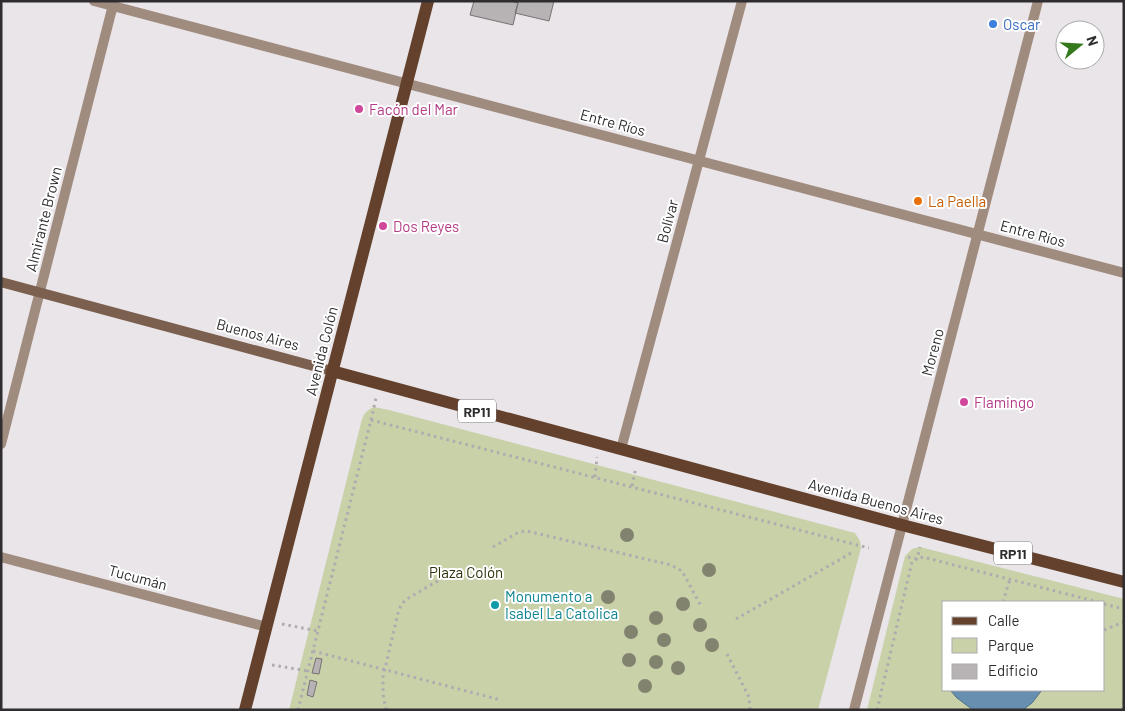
<svg xmlns="http://www.w3.org/2000/svg" width="1125" height="711" font-family="Barlow,sans-serif">
<style>
.green{fill:#c8d1a8;fill-rule:evenodd}
.water{fill:#668fb0;stroke:#567289}
.building{fill:#b7b2b3;stroke:#777274}
.lines{fill:none;stroke-linecap:round;stroke-linejoin:round}
.path{stroke:#afabaf;stroke-width:3;stroke-dasharray:2.5 4;stroke-linecap:butt}
.street{stroke:#a08b7f;stroke-width:10}
.secondary{stroke:#7c604f;stroke-width:10}
.primary{stroke:#63412c;stroke-width:12}
.tree{fill:#82836f}
.shop-dot{fill:#3f7fe0;stroke:#fff;stroke-width:2}
.hotel-dot{fill:#d1479c;stroke:#fff;stroke-width:2}
.food-dot{fill:#e8710a;stroke:#fff;stroke-width:2}
.culture-dot{fill:#0f9aa8;stroke:#fff;stroke-width:2}
.labels{text-anchor:middle;dominant-baseline:central;stroke-width:4;stroke-linejoin:round;paint-order:stroke}
.shield{fill:#fff;stroke:#6d6c6d;stroke-width:1}
.shield-label{font-size:14px;font-weight:bold;fill:#2f2d2f}
.shop-label{font-size:15px;fill:#366cbe;stroke:#fff;text-anchor:start}
.hotel-label{font-size:15px;fill:#b23c85;stroke:#fff;text-anchor:start}
.street-label{font-size:15px;fill:#2f2d2f;stroke:#fff}
.food-label{font-size:15px;fill:#c56008;stroke:#fff;text-anchor:start}
.park-label{font-size:15px;fill:#2d320c;stroke:#fff}
.culture-label{font-size:15px;fill:#0d838f;stroke:#fff;text-anchor:start}
</style>
<rect width="100%" height="100%" fill="#e9e5e9"/>
<path class="green" d="M374 407 389 410 855 533 860 541 861 548 818 710H289L361 423C363 415 365 411 374 407Z
M920 547 1124 599V710H867L905 556 912 549ZM944 602H1104V690H944Z"/>
<path class="water" d="M950 690H1042L1032 703 1023 710H973L957 698Z"/>
<path class="building" d="M474 1H511L518 3 513 25 470 15Z
M511 1H554L549 21 515 13 518 3Z
M316 658 322 659 319 674 312 673Z
M310 680 317 682 313 697 307 695Z"/>
<g class="lines">
<path class="path" d="M371 420 376 398
M595 477 597 457
M632 486 636 467
M493 547 519 532 527 531 671 565 682 571 702 608
M908 557 917 559 923 557 1098 602
M1003 602 1010 579
M1104 604 1124 609
M736 619 853 552
M282 624 318 631
M1104 630 1124 622
M313 651 501 700
M727 654 749 697 750 710
M272 665 308 671
M298 710 371 420 869 548
M386 710 383 694V677L399 609 405 600 448 575
M877 710 912 562 917 559 920 547
M1122 710 1124 699"/>
<path class="street" d="M94 1 1124 273
M1 444 114 1
M621 449 742 1
M1 557 267 627
M854 710 1038 1"/>
<path class="secondary" d="M1 282 332 371"/>
<path class="primary" d="M332 371 902 525 1124 582
M245 710 428 1"/>
</g>
<g class="tree">
<circle cx="627" cy="535" r="7"/>
<circle cx="709" cy="570" r="7"/>
<circle cx="608" cy="597" r="7"/>
<circle cx="683" cy="604" r="7"/>
<circle cx="656" cy="618" r="7"/>
<circle cx="700" cy="625" r="7"/>
<circle cx="631" cy="632" r="7"/>
<circle cx="664" cy="640" r="7"/>
<circle cx="712" cy="645" r="7"/>
<circle cx="629" cy="660" r="7"/>
<circle cx="656" cy="662" r="7"/>
<circle cx="678" cy="668" r="7"/>
<circle cx="645" cy="686" r="7"/>
</g>
<circle class="shop-dot" cx="993" cy="24" r="5"/>
<g class="hotel-dot">
<circle cx="359" cy="109" r="5"/>
<circle cx="383" cy="226" r="5"/>
<circle cx="964" cy="402" r="5"/>
</g>
<circle class="food-dot" cx="918" cy="201" r="5"/>
<circle class="culture-dot" cx="495" cy="605" r="5"/>
<g class="labels">
<g class="shield">
<rect x="458" y="399.5" width="38" height="23" rx="4"/>
<rect x="994" y="541.5" width="38" height="23" rx="4"/>
</g>
<g class="shield-label">
<text x="477" y="411">RP11</text>
<text x="1013" y="553">RP11</text>
</g>
<g class="shop-label">
<text x="1003" y="24">Oscar</text>
</g>
<g class="hotel-label">
<text x="369" y="109">Facón del Mar</text>
<text x="393" y="226">Dos Reyes</text>
<text x="974" y="402">Flamingo</text>
</g>
<g class="street-label">
<text transform="translate(613 122) rotate(15)">Entre Ríos</text>
<text transform="translate(43 219) rotate(-76)">Almirante Brown</text>
<text transform="translate(667 221) rotate(-75)">Bolívar</text>
<text transform="translate(1033 233) rotate(15)">Entre Ríos</text>
<text transform="translate(258 334) rotate(15)">Buenos Aires</text>
<text transform="translate(321 351) rotate(-76)">Avenida Colón</text>
<text transform="translate(932 352) rotate(-75)">Moreno</text>
<text transform="translate(876 501) rotate(15)">Avenida Buenos Aires</text>
<text transform="translate(138 577) rotate(15)">Tucumán</text>
</g>
<g class="food-label">
<text x="928" y="201">La Paella</text>
</g>
<g class="park-label">
<text x="466" y="572">Plaza Colón</text>
</g>
<g class="culture-label">
<text x="505" y="596">Monumento a<tspan x="505" dy="17">Isabel La Catolica</tspan></text>
</g>
</g>
<rect width="1125" height="711" fill="none" stroke="#2f2d2f" stroke-width="5"/>
<rect x="942" y="601" width="162" height="90" fill="#ffffff" stroke="#acabac"/>
<rect x="952" y="617" width="25" height="8" fill="#63412c" stroke="#acabac"/>
<text x="988" y="626" font-size="15" fill="#2f2d2f">Calle</text>
<rect x="952" y="638" width="25" height="15" fill="#c8d1a8" stroke="#acabac"/>
<text x="988" y="651" font-size="15" fill="#2f2d2f">Parque</text>
<rect x="952" y="664" width="25" height="15" fill="#b7b2b3" stroke="#acabac"/>
<text x="988" y="676" font-size="15" fill="#2f2d2f">Edificio</text>
<g transform="translate(1080 45) rotate(72)"><circle r="24" fill="#ffffff" stroke="#acabac"/>
<path d="M0-4L9 19L0 12L-9 19Z" fill="#34791b"/>
<text y="-8" font-size="14" font-weight="bold" text-anchor="middle" fill="#2f2d2f">N</text>
</g>
</svg>
